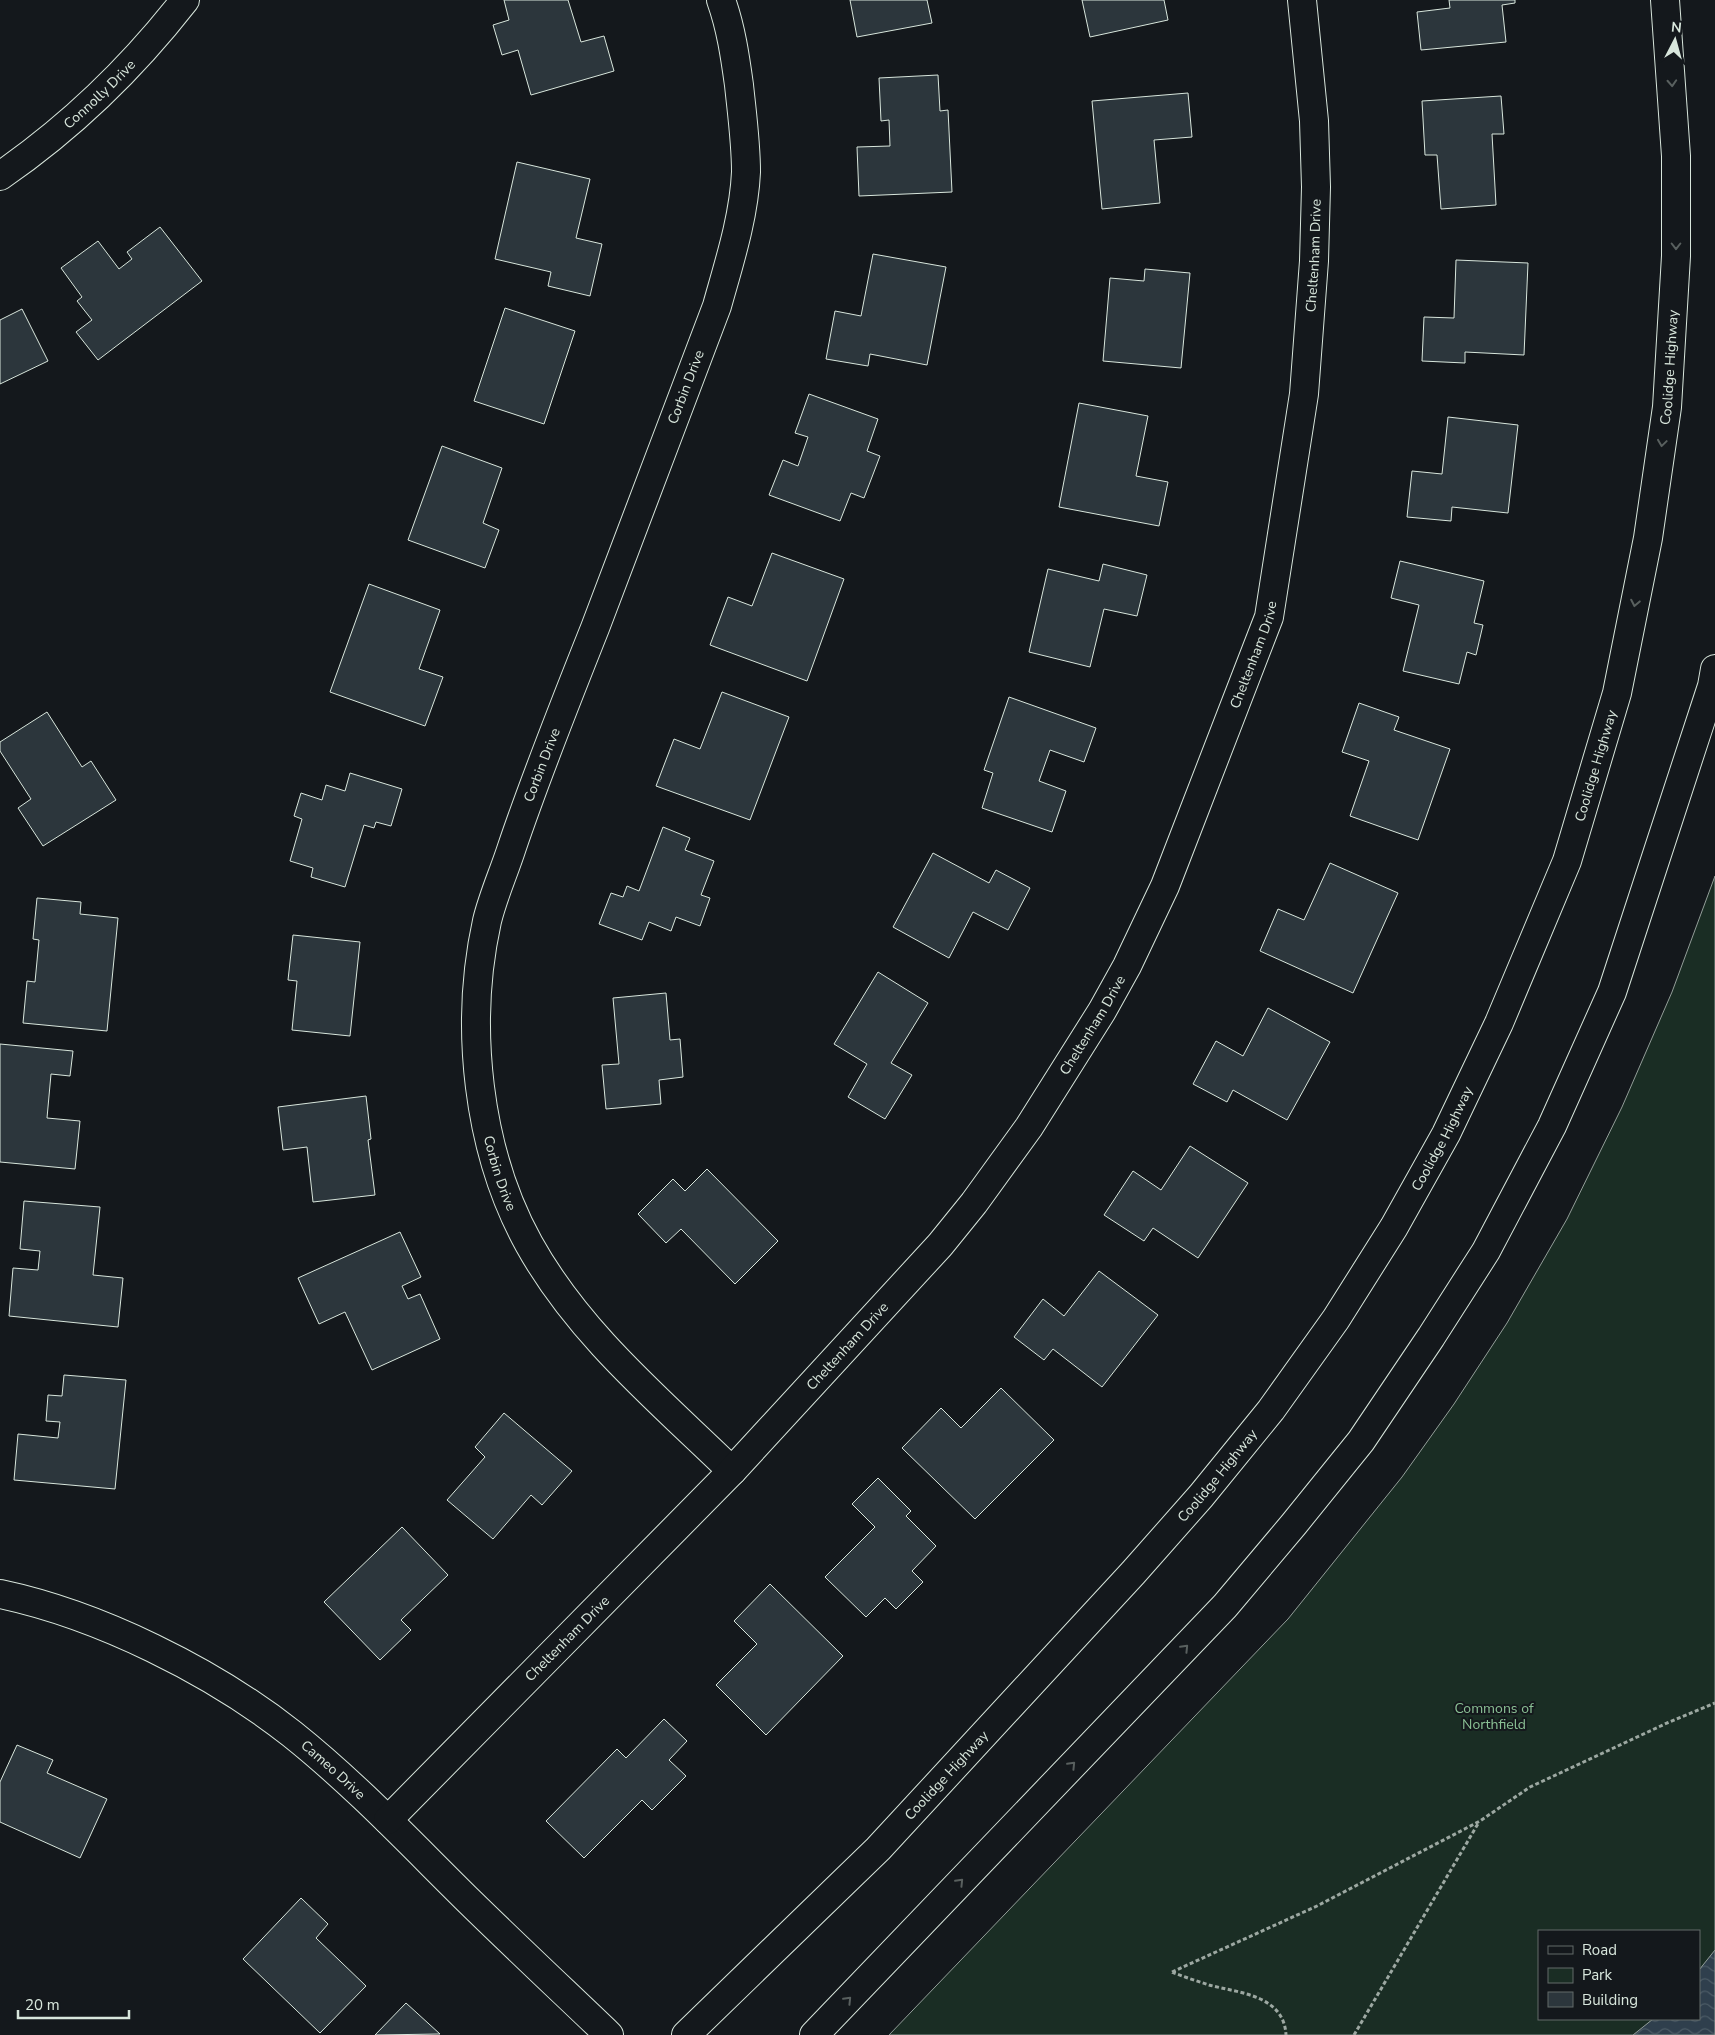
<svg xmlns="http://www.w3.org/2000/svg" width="1715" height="2035" font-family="'Nunito Sans',sans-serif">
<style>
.green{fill:#1a2d24;stroke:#939e99;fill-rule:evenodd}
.water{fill:url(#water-waves);stroke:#939e99}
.building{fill:#2c363c;stroke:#d8e6dc}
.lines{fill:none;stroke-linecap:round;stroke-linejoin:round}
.minor-casing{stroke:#d8e6dc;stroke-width:30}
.secondary-casing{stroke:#d8e6dc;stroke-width:30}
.path{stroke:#9da8a2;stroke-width:3;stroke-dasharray:4 2.5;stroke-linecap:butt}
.minor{stroke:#14181c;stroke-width:28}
.secondary{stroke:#14181c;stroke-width:28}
.oneway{stroke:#59605f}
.labels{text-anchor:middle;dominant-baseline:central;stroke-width:4;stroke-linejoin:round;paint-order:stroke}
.street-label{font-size:14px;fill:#d8e6dc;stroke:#14181c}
.park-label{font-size:14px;fill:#8ac095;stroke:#14181c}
</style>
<defs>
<pattern id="water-waves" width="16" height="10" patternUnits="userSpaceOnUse" patternTransform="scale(1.25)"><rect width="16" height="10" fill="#2f3f4d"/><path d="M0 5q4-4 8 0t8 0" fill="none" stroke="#4c5b66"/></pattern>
</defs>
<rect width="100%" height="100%" fill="#14181c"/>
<path class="green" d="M1715 876V2035H889L1288 1619 1402 1477 1454 1404 1507 1323 1567 1219 1622 1107 1672 992ZM1539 1931H1699V2019H1539Z"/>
<path class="water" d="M1715 1950V2035H1633L1653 2019H1699V1970Z"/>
<path class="building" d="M504 0H568L581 42 604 36 614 71 531 95 518 50 502 55 493 25 509 20Z
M850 0H927L932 23 857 37Z
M1082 0H1164L1168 20 1090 37Z
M1449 0H1515V3L1502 5 1506 42 1421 50 1417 12 1450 8Z
M938 75 940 111 948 110 952 192 859 196 857 147 890 146 889 120 881 121 879 78Z
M1188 93 1192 137 1154 140 1160 203 1102 209 1092 101Z
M1501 96 1504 134H1492L1496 205 1441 209 1437 155H1425L1422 101Z
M517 162 590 179 576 238 602 244 590 296 548 286 551 272 495 259Z
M160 227 202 281 98 360 76 332 92 320 77 301 82 297 61 268 98 241 119 269 132 259 127 252Z
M873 254 946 267 927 365 870 354 868 366 826 359 835 311 861 316Z
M1456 260 1528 263 1524 355 1465 352V363L1422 361 1424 317 1454 318Z
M1145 269 1190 273 1181 368 1103 361 1110 278 1144 281Z
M505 308 575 331 544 424 474 401Z
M22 309 48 361 0 384V320Z
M809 394 878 419 867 451 880 456 864 498 851 493 840 521 769 495 783 460 798 466 808 437 795 433Z
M1079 403 1148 416 1136 476 1168 482 1159 526 1059 507Z
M1448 417 1518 425 1508 513 1452 507 1451 521 1407 517 1412 471 1442 474Z
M442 446 502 468 483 523 499 530 485 568 408 540Z
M772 553 844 579 807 681 710 645 728 597 752 606Z
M1400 561 1484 581 1474 623 1483 625 1476 655 1467 652 1459 684 1403 671 1419 605 1391 598Z
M1103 564 1147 575 1137 616 1104 609 1090 667 1029 652 1048 569 1099 581Z
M369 584 440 610 419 669 443 677 425 726 330 692Z
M722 692 789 717 750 820 656 786 674 739 700 749Z
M1009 697 1096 728 1084 762 1050 750 1039 781 1066 791 1052 832 982 808 993 773 984 770Z
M1359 703 1399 717 1394 730 1450 749 1418 840 1350 816 1369 761 1342 752Z
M47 712 82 767 91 761 116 800 43 846 18 808 31 799 0 751V742Z
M350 773 402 789 391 826 376 822 374 828 364 825 345 887 311 877 313 868 290 861 302 819 294 816 301 793 322 800 326 785 345 791Z
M663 827 690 838 685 850 714 861 701 895 710 898 700 926 676 917 671 931 649 922 642 940 599 924 611 893 623 897 627 886 639 891Z
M933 853 989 883 996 870 1030 888 1008 930 973 912 949 958 893 927Z
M1330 863 1398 893 1353 993 1260 951 1278 909 1304 920Z
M37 898 81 902 80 914 118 918 107 1031 23 1023 27 981 35 982 39 940 33 939Z
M293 935 360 942 350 1036 292 1030 297 981 288 980Z
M878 972 928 1003 891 1063 912 1075 885 1119 848 1097 867 1064 834 1044Z
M666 993 670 1040 680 1039 683 1077 659 1080 661 1104 606 1109 602 1065 619 1064 613 998Z
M1268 1008 1330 1042 1287 1120 1233 1090 1227 1102 1193 1084 1216 1041 1243 1056Z
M0 1044 73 1051 70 1076 51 1074 47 1118 80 1121 75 1169 0 1162Z
M366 1096 371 1139 368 1140 375 1195 313 1202 307 1147 283 1150 278 1107Z
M1190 1146 1248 1183 1198 1258 1153 1228 1144 1241 1104 1215 1133 1171 1161 1190Z
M707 1169 778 1241 735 1284 681 1229 666 1243 638 1214 673 1179 685 1191Z
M24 1201 100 1207 93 1275 123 1278 118 1327 9 1316 13 1268 38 1270 40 1251 20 1249Z
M400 1232 421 1277 402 1286 408 1299 420 1294 440 1339 372 1370 345 1312 319 1324 298 1278Z
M1099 1271 1158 1315 1102 1387 1053 1349 1044 1360 1014 1337 1043 1299 1064 1316Z
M64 1375 126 1380 115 1489 14 1480 18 1434 58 1438 60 1422 46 1421 48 1395 62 1396Z
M1001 1388 1054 1440 975 1519 902 1448 941 1408 961 1428Z
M504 1413 572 1471 542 1505 531 1495 493 1539 447 1500 485 1457 475 1447Z
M878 1478 911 1511 906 1516 936 1546 912 1571 923 1582 896 1609 885 1598 866 1617 825 1577 875 1527 852 1504Z
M402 1527 448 1575 401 1620 411 1630 380 1660 324 1602Z
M770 1584 843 1656 766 1735 716 1685 757 1644 734 1621Z
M664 1719 687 1741 669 1760 686 1776 652 1810 642 1800 584 1858 546 1821 617 1749 626 1758Z
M17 1745 53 1760 47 1773 107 1799 80 1858 0 1822V1782Z
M301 1898 328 1924 316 1938 366 1986 320 2033 243 1959Z
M406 2003 440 2034 375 2035Z"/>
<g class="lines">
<defs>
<g id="minor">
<path id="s1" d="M721 0C731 28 735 56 739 85 742 114 746 143 746 172 744 217 729 263 717 306 676 413 636 521 595 628 566 701 537 773 512 847 504 872 493 896 487 921 464 1025 477 1150 529 1244 579 1334 659 1400 732 1471"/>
<path id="s2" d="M0 176C71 127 132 68 185 0"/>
<path id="s3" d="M0 1594C99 1615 212 1671 292 1734 356 1785 412 1845 470 1902 516 1947 563 1991 609 2035"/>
<path id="s4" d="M388 1820 732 1471 940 1245 974 1203 1029 1127 1102 1011 1127 966 1165 886 1269 617 1304 394 1314 261 1316 187 1314 121 1302 0"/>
</g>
<g id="secondary">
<path id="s5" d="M686 2035 878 1849 1133 1573 1201 1496 1271 1410 1336 1319 1394 1227 1446 1134 1499 1023 1567 861 1617 693 1648 538 1667 407 1676 256V156L1665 0"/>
<path d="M814 2035 1225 1606 1294 1524 1361 1441 1431 1337 1486 1251 1552 1126 1612 992 1712 686 1715 669"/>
</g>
</defs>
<use href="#minor" class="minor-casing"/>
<use href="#secondary" class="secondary-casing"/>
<path class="path" d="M1172 1972 1317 1906 1480 1821 1530 1787 1667 1723 1715 1703
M1172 1972C1184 1977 1197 1981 1209 1985 1239 1993 1284 1995 1286 2035
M1354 2035 1479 1822"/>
<use href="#minor" class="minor"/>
<use href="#secondary" class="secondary"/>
</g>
<defs><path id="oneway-chevron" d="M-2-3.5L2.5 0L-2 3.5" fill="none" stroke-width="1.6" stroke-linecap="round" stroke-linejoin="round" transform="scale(1.25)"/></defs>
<g class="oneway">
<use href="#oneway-chevron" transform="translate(1672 83) rotate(87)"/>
<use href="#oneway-chevron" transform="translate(1676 246) rotate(90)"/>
<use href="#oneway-chevron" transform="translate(1662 443) rotate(98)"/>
<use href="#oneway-chevron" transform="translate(1635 603) rotate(101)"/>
<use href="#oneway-chevron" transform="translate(1185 1648) rotate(-46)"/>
<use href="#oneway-chevron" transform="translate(1072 1765) rotate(-46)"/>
<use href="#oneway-chevron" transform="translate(960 1882) rotate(-46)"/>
<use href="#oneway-chevron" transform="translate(848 2000) rotate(-46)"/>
</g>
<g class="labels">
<g class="street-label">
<text stroke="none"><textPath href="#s2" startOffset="129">Connolly Drive</textPath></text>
<text stroke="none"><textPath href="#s4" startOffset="1875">Cheltenham Drive</textPath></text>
<text stroke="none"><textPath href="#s5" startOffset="1988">Coolidge Highway</textPath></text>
<text transform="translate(686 387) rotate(-69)">Corbin Drive</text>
<text stroke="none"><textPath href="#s4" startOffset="1470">Cheltenham Drive</textPath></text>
<text transform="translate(542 765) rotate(-69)">Corbin Drive</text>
<text stroke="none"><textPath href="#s5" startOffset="1582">Coolidge Highway</textPath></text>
<text stroke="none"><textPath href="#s4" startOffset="1065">Cheltenham Drive</textPath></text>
<text stroke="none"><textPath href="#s5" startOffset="1178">Coolidge Highway</textPath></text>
<text stroke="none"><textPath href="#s1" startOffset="1224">Corbin Drive</textPath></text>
<text stroke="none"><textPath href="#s4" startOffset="660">Cheltenham Drive</textPath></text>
<text stroke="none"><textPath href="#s5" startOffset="772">Coolidge Highway</textPath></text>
<text stroke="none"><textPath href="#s4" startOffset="255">Cheltenham Drive</textPath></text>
<text stroke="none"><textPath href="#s3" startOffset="381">Cameo Drive</textPath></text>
<text stroke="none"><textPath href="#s5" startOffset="368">Coolidge Highway</textPath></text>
</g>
<g class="park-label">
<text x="1494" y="1708">Commons of<tspan x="1494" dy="16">Northfield</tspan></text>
</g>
</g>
<rect x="1538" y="1930" width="162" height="90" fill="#14181c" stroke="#626a69"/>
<rect x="1548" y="1946" width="25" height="8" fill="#14181c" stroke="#626a69"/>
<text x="1582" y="1955" font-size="15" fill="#d8e6dc">Road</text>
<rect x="1548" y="1968" width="25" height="15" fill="#1a2d24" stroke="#626a69"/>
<text x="1582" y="1980" font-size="15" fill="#d8e6dc">Park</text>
<rect x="1548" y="1992" width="25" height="15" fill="#2c363c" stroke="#626a69"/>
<text x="1582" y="2005" font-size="15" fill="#d8e6dc">Building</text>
<g transform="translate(1675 40) rotate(6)" stroke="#14181c" stroke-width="4" paint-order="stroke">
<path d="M0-4L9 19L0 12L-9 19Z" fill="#d8e6dc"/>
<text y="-8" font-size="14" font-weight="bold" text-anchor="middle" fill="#d8e6dc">N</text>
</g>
<path d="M18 2010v8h111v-8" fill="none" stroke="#d8e6dc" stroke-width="2.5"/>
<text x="25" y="2010" font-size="15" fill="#d8e6dc" stroke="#14181c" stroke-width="4" paint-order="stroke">20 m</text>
</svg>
